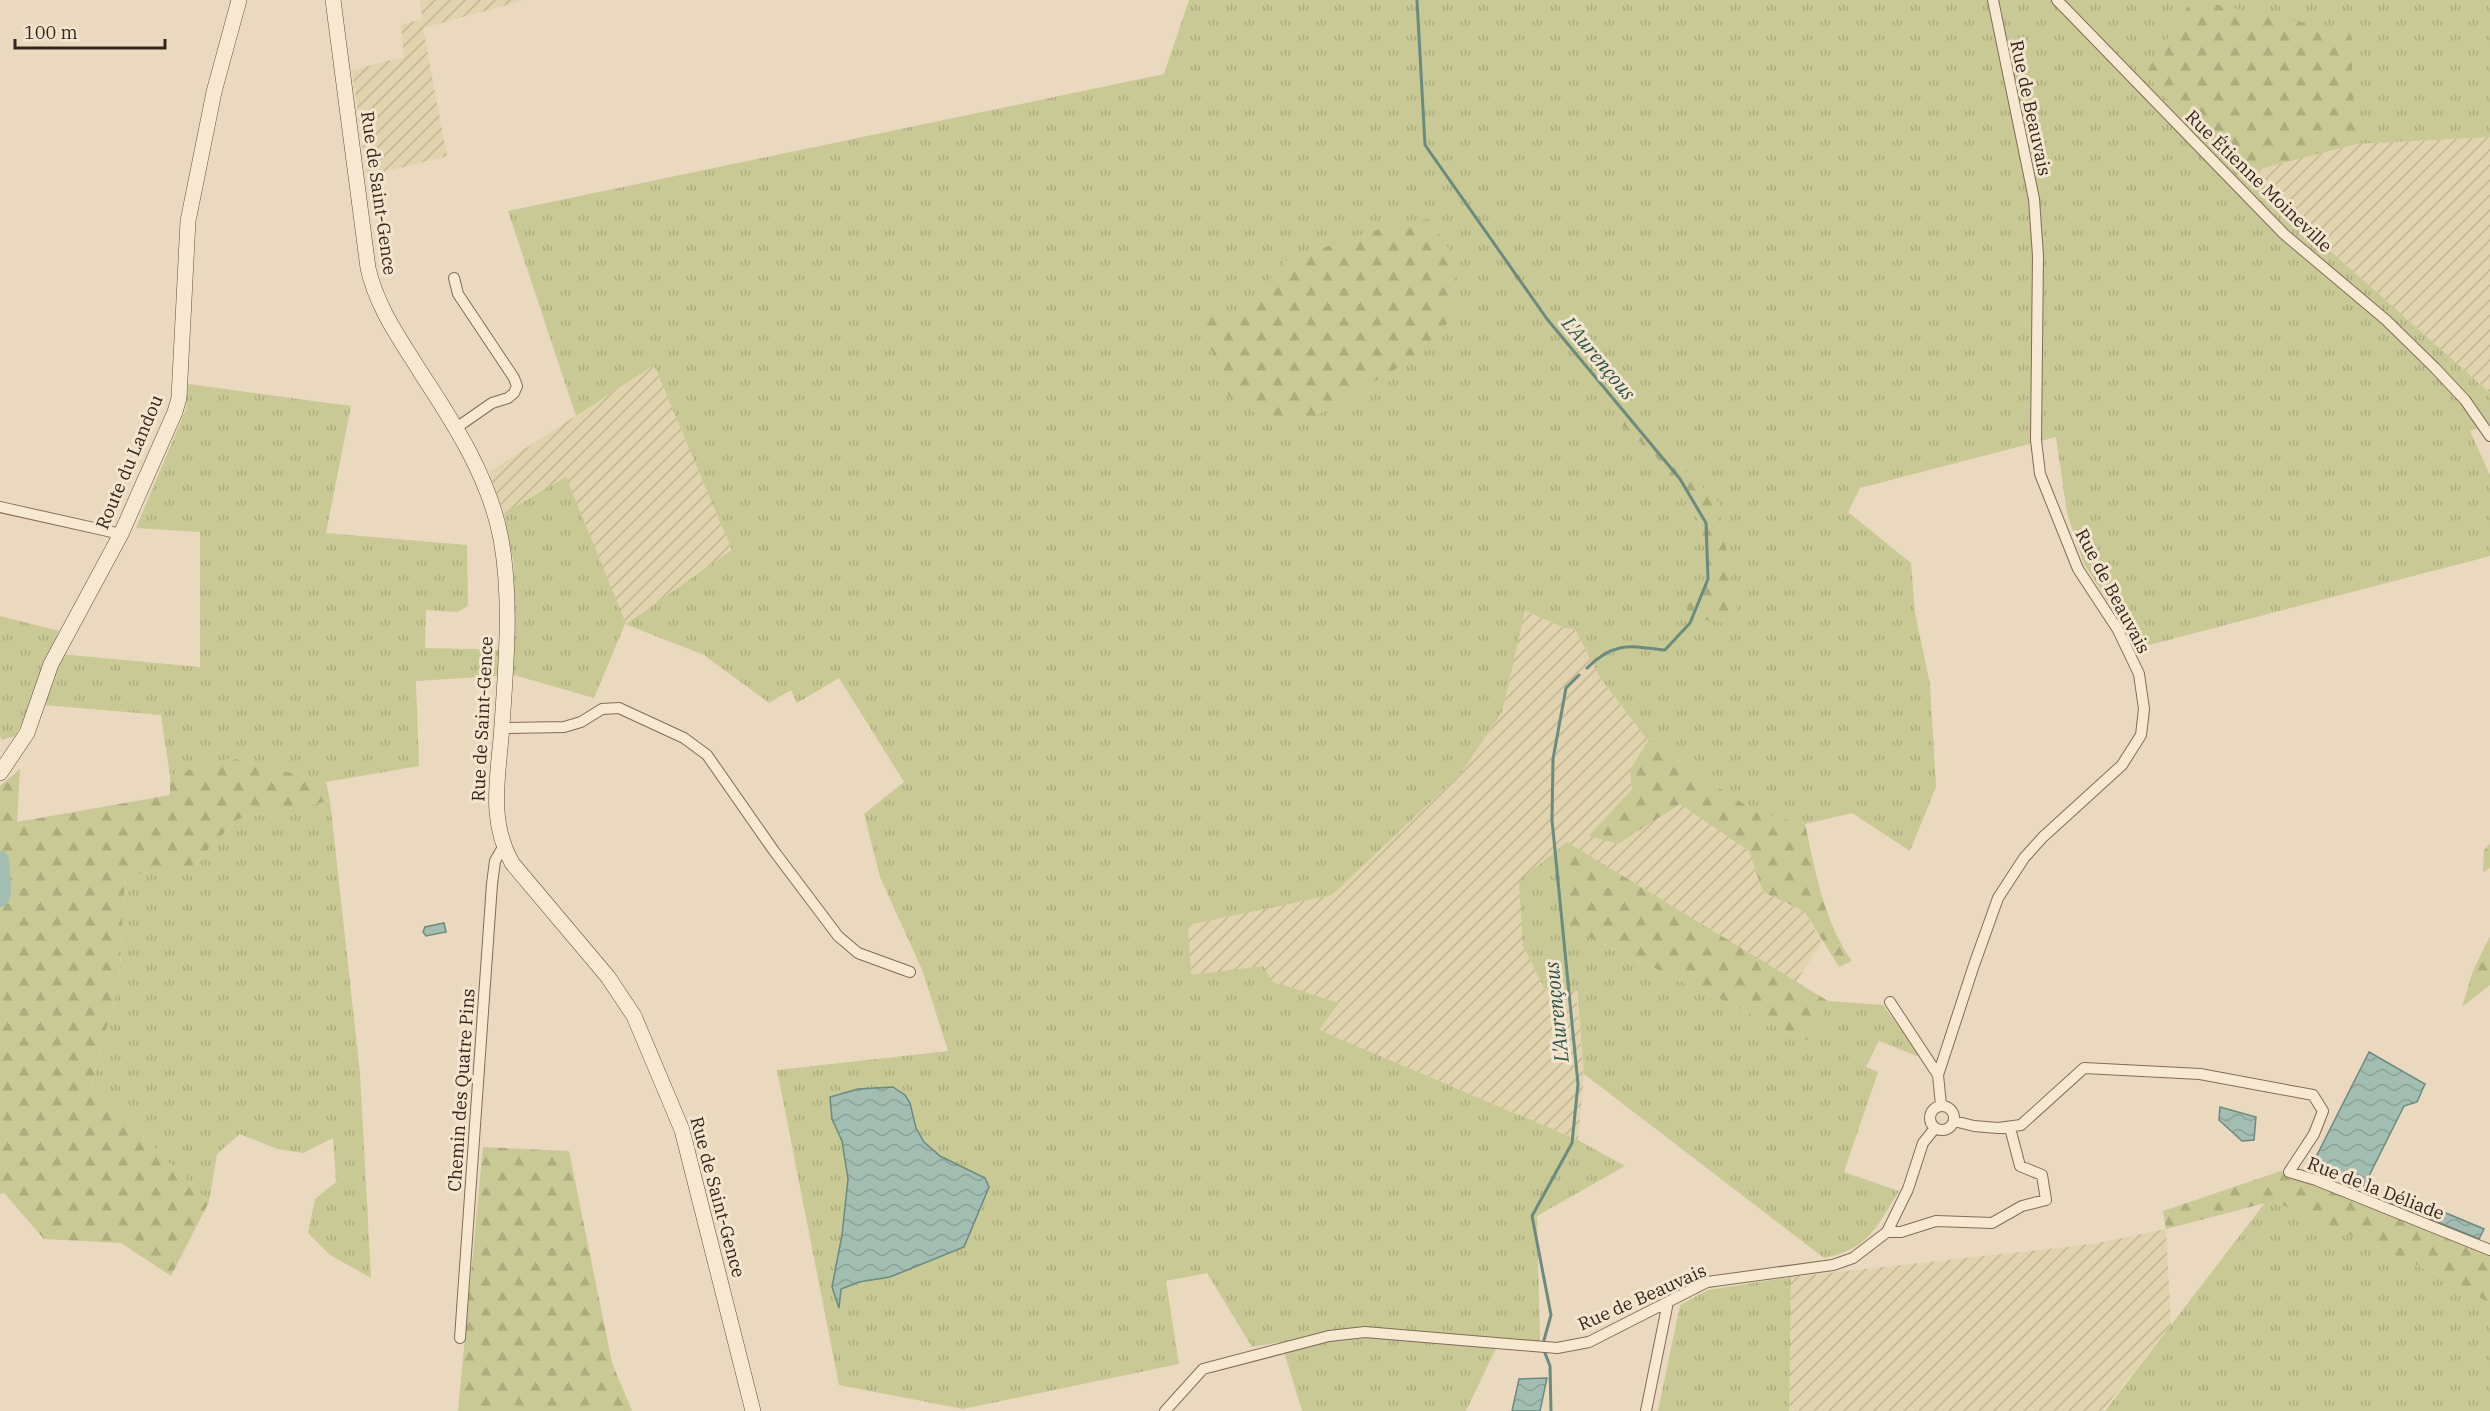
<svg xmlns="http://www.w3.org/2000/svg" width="2490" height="1411" font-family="'IBM Plex Serif',serif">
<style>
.farmland{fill:url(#farmland-furrows)}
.grass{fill:url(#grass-tufts);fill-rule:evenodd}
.forest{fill:url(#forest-firs)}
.water{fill:url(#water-waves);stroke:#6a8b7f;stroke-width:1.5}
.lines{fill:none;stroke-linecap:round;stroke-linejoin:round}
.stream{stroke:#6a8b7f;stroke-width:3}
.river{stroke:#a2bdb2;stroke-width:18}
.street-casing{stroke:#836b58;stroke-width:12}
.secondary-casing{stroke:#654c3c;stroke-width:16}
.street{stroke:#f7e8d2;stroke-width:10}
.secondary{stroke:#f7e8d2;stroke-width:15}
.labels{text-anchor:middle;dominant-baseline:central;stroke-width:6;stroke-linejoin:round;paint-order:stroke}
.street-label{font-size:18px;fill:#33251c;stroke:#f3e5ce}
.water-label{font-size:20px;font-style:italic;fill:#2c534c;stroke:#f3e5ce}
</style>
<defs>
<pattern id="farmland-furrows" width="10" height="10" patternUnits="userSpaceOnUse" patternTransform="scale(1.5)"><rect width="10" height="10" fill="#e1d3ad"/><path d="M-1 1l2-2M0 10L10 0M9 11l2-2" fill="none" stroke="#c2b594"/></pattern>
<pattern id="grass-tufts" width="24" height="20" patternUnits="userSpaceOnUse" patternTransform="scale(1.5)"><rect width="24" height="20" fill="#c8c994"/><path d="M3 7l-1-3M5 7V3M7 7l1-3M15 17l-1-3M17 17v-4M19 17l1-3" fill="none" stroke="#acac7f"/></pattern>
<pattern id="forest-firs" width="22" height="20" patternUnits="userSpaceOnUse" patternTransform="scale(1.5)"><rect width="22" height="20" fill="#c8c994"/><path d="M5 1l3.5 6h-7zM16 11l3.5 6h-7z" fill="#acac7f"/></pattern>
<pattern id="water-waves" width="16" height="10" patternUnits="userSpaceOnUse" patternTransform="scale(1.5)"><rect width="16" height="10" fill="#a2bdb2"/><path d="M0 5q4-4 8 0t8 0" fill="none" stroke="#8ca298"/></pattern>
</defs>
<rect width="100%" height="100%" fill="#ebd9bf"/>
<path class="farmland" d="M420 0H524L423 28 447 156 367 176 352 70 404 57 401 25 422 19Z
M2490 137V393L2318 240 2251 171 2356 144Z
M654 365 733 551 625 624 566 477 504 513 489 472Z
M1524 611 1565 628 1575 629 1599 676 1648 741 1630 770 1632 789 1590 836 1618 844 1680 804 1749 851 1763 892 1804 911 1822 942 1796 982 1567 842 1524 945 1545 990 1576 991 1584 1074 1578 1140 1319 1030 1339 1003 1273 982 1263 966 1191 976 1188 925 1332 895 1462 772 1502 712Z
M2166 1229 2171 1325 2102 1411H1789L1791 1277 2093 1244Z"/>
<path class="grass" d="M1189 0H2490V137L2356 144 2251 171 2318 240 2490 393V424L2470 431 2490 475V556L2138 648 2084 564 2067 513 2056 437 1860 488 1848 512 1911 563 1915 613 1930 684 1936 787 1910 851 1852 813 1805 824 1756 812 1648 741 1599 676 1575 629 1565 628 1525 611 1502 712 1462 772 1332 895 1188 925 1191 975 1263 966 1273 982 1339 1003 1319 1030 1578 1140 1625 1166 1537 1216 1540 1341 1500 1340 1466 1411H1302L1281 1342 1252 1347 1207 1273 1166 1281 1179 1364 963 1409 839 1385 777 1070 948 1051 923 972 880 877 864 814 904 782 839 678 797 703 791 690 769 703 704 655 625 624 594 698 514 675 416 681 419 766 326 782 232 758 170 775 161 715 32 704 15 736 2 740 0 736V616L59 631 49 653 200 667V532L136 528 186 409 188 384 351 406 326 533 467 545 468 606 457 612 426 610 425 648 513 650 514 565 504 513 566 477 626 624 732 550 654 365 576 416 508 211 1164 74ZM1605 383 1685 472 1718 502 1721 623 1687 592 1712 580 1699 521 1656 457 1623 426Z
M330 801 360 1073 371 1278 330 1255 308 1233 315 1199 336 1182 333 1138 303 1153 277 1149 240 1134 217 1154 209 1202 91 1086 119 983 125 874 190 868 238 819Z
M1567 842V927L1811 1042 1828 1001 1883 1005 1922 1058 1879 1041 1866 1067 1878 1072 1844 1172 1899 1191C1877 1226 1868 1250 1824 1258L1584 1074 1577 991 1545 990 1523 945 1519 881Z
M2267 1200 2273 1201 2417 1265 2490 1303V1411H2105Z
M1791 1277 1789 1411H1658L1680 1305 1708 1290Z"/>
<path class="forest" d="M2192 0H2215L2213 4 2350 32 2356 144 2236 175 2145 74Z
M1429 219 1458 262 1454 316 1414 358 1308 421 1266 420 1229 397 1200 320 1247 309 1284 261 1391 225Z
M1604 381 1685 472 1718 502 1737 611 1721 623 1702 619 1687 610V592L1712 580 1699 521 1656 457 1623 426Z
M1648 741 1756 812 1805 824C1816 872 1823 920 1852 961L1839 967 1804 911 1763 892 1749 851 1680 804 1618 844 1589 836 1632 789 1630 770Z
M232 758 326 782 330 801 238 819 190 868 125 875 119 983 91 1086 209 1202 171 1276 121 1243 44 1239 4 1193 0 1194V786L20 769 17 822 170 795V775Z
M1567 842 1828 1001 1811 1042 1567 927Z
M2490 844V868L2483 872 2484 850Z
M2490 936V985L2462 1007 2473 971Z
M483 1147 569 1151 612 1363 632 1411H458Z
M2281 1171 2490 1254V1303L2417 1265 2273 1201 2166 1229 2163 1211Z"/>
<path class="water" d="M444 923 446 932 426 936 423 932 425 927Z
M2369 1052 2425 1084 2417 1102 2404 1106 2364 1186 2313 1163Z
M893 1087 905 1095 910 1103 916 1128 924 1142 940 1156 985 1178 989 1187 964 1247 890 1277 859 1282 841 1289 839 1308 832 1287 842 1235 848 1179 842 1141 832 1119 830 1097 858 1089Z
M2220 1107 2256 1117 2254 1140 2242 1141 2219 1120Z
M2389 1190 2423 1203 2419 1215 2385 1202Z
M2434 1208 2484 1229 2479 1239 2430 1219Z
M1547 1378 1540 1411H1512L1519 1379Z"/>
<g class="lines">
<path class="stream" d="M1417 0 1425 145 1547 319 1680 479 1706 523 1708 579 1690 623 1665 650C1630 646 1614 641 1587 668
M1544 1340 1551 1315 1532 1216 1572 1143 1578 1084 1552 820 1553 759 1566 688 1579 675
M1545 1353 1550 1366 1551 1411"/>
<path class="river" d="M0 860 2 893 0 898"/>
<defs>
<path id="street" d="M2057 0 2284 234 2386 320 2435 368 2465 400 2490 436
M454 278 458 294 514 378 517 386 514 393 508 398 492 403 456 428
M0 507 121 534
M502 728 564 727 581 722 602 709 619 708 684 738 707 755 774 851 838 936 858 953 910 972
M1890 1002 1938 1075
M1941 1105 1938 1075 1974 965 1998 898 2024 858 2043 837 2122 765 2141 735 2144 709 2139 674 2118 630 2078 569 2040 474 2036 440 2038 256 2034 199 1993 0
M1930 1118a12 12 0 1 1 24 0a12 12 0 1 1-24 0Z
M1954 1121 1974 1126 1998 1128 2021 1125 2084 1068 2200 1074 2313 1095 2323 1111 2314 1134 2289 1172 2316 1180 2490 1250
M1887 1232H1901L1936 1221 1992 1223 2022 1206 2046 1200 2042 1175 2020 1166 2010 1128
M460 1338 492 884 495 861 503 847
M1165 1411 1203 1369 1329 1336 1365 1332 1557 1348 1589 1342 1707 1282 1833 1265 1853 1258 1887 1232 1908 1189 1923 1143 1935 1128
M1646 1411 1668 1302"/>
<path id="secondary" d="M333 0 368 268C377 308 400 339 421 373 454 423 490 479 501 539 512 600 506 665 502 725 499 774 487 818 512 863L608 977 634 1016 682 1130 753 1411
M0 773 27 733 51 664 121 534 175 412 179 398 188 221 214 92 239 0"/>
</defs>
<use href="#street" class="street-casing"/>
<use href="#secondary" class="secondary-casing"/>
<use href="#street" class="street"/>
<use href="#secondary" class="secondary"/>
</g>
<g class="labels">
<g class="street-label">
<text transform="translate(2031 108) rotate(78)">Rue de Beauvais</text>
<text transform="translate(2259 181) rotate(44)">Rue Étienne Moineville</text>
<text transform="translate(379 193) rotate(82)">Rue de Saint-Gence</text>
<text transform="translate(129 462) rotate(-67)">Route du Landou</text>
<text transform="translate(2113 591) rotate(62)">Rue de Beauvais</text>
<text transform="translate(482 719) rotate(-87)">Rue de Saint-Gence</text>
<text transform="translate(461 1090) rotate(-86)">Chemin des Quatre Pins</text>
<text transform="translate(2376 1188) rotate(21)">Rue de la Déliade</text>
<text transform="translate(718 1197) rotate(75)">Rue de Saint-Gence</text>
<text transform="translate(1642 1297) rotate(-24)">Rue de Beauvais</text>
</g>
<g class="water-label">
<text transform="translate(1599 358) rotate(50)">L'Aurençous</text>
<text transform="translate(1556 1012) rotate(-96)">L'Aurençous</text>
</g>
</g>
<path d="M15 39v9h150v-9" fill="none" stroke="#33251c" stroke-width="3"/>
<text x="24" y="39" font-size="18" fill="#33251c" stroke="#f3e5ce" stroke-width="4.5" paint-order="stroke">100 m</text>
</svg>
